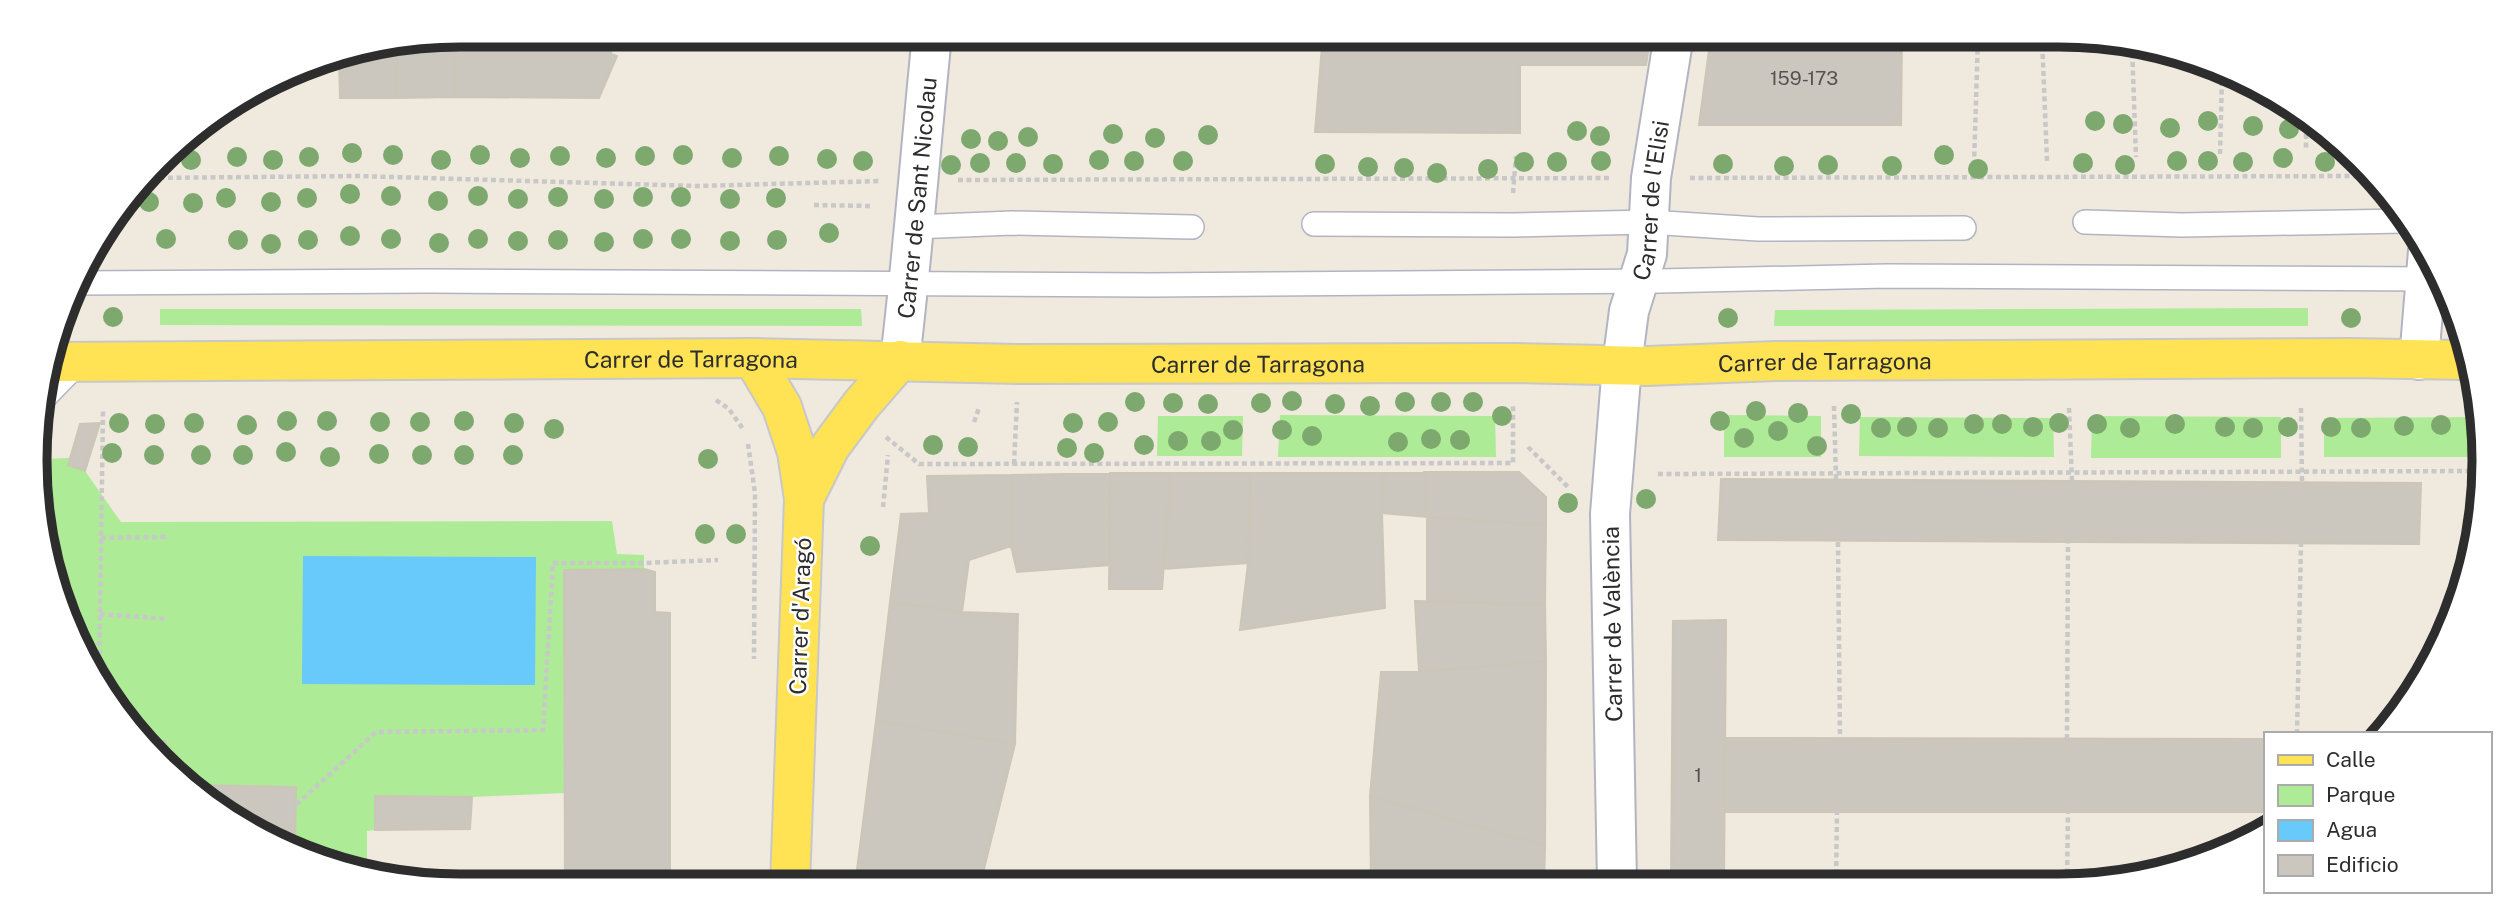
<svg xmlns="http://www.w3.org/2000/svg" width="2519" height="921" font-family="'Public Sans',sans-serif">
<style>
.green{fill:#adeb96}
.water{fill:#68c9fb}
.building{fill:#cbc6be;stroke:#ccc6b7;stroke-width:2}
.lines{fill:none;stroke-linecap:round;stroke-linejoin:round}
.service-casing{stroke:#b2b4c2;stroke-width:26}
.minor-casing{stroke:#b2b4c2;stroke-width:42}
.tertiary-casing{stroke:#b2b4c2;stroke-width:42}
.primary-casing{stroke:#c8c8c8;stroke-width:42}
.path{stroke:#c8c8c8;stroke-width:4.5;stroke-dasharray:5 3.5;stroke-linecap:butt}
.service{stroke:#fff;stroke-width:23}
.minor{stroke:#fff;stroke-width:38}
.tertiary{stroke:#fff;stroke-width:38}
.primary{stroke:#ffe354;stroke-width:38}
.tree{fill:#7ea96e}
.labels{text-anchor:middle;dominant-baseline:central;stroke-width:5;stroke-linejoin:round;paint-order:stroke}
.number-label{font-size:19px;fill:#545351}
.street-label{font-size:23px;fill:#2d2d2d;stroke:#fff}
.rim{fill:none;stroke:#2d2d2d;stroke-width:9}
</style>
<rect width="100%" height="100%" fill="#f0e9de"/>
<path class="green" d="M2308 308V326H1774L1775 310Z
M160 309H861L862 326 160 325Z
M1280 415 1495 416 1496 457H1278Z
M1724 415 1821 416V457H1724Z
M1158 416H1243L1242 456H1157Z
M2092 416 2281 417V458H2091Z
M1860 417 2053 418 2054 457 1859 456Z
M2479 417 2477 457H2324V418Z
M70 458 68 465 85 471 121 522 612 521 617 554 644 555V569L564 570V793L472 797 376 796 375 830 367 831V874L351 872 224 814 107 697 49 570 42 459Z"/>
<path class="water" d="M303 556 536 557 535 685 302 684Z"/>
<path class="building" d="M461 35H616L615 42 612 43 611 54 617 56 599 98 454 97V36Z
M1012 35H1533L1580 42 1581 35 1649 45 1646 65H1520V133L1315 132 1322 46Z
M1581 35H1650L1649 45Z
M1711 35H1902L1901 125H1699Z
M454 36V97L397 98V48Z
M397 48V98H340L339 59Z
M100 423 85 471 68 465 80 424Z
M1424 472 1427 517 1382 513 1384 473Z
M1424 472H1519L1546 497V525L1427 517Z
M1110 473V565L1017 572 1011 546V475Z
M1110 473H1171L1162 589H1109Z
M1171 473H1251L1248 563 1163 569Z
M1251 473H1384L1382 513 1385 608 1240 630 1248 563Z
M1011 475V546L969 560 962 612 890 602 901 514 929 513 927 476Z
M1721 479 2421 483 2419 544 1718 540Z
M1427 517 1546 525 1545 604 1427 602Z
M644 569 655 572V612L670 613V886H565L564 570Z
M1415 601 1545 604 1546 661 1419 672Z
M890 602 962 612 1018 614 1015 744 876 721Z
M1726 620 1724 883H1671L1673 621Z
M1546 661 1545 846 1370 796 1381 672H1419Z
M876 721 1015 744 980 885H855Z
M1725 738 2265 739V812H1725Z
M195 785 296 787 295 846 224 814Z
M375 796 472 797 470 829 375 830Z
M1370 796 1545 846 1544 884H1371Z"/>
<g class="lines">
<defs>
<path id="service" d="M2085 222 2182 225 2404 221
M1314 224 1512 225 1649 222 1758 229 1964 228
M914 227 1012 223 1192 227
M76 283 427 281 1151 285 1659 281 1887 276 2435 279
M39 403 78 363"/>
<g id="minor">
<path id="s1" d="M900 360C913 252 921 143 932 35"/>
<path d="M2419 360 2428 251"/>
<path id="s2" d="M1622 365 1629 311 1647 254 1651 178 1674 35"/>
</g>
<path id="tertiary" d="M1617 883 1610 514 1622 365"/>
<g id="primary">
<path d="M753 358 782 407 797 452 804 499 790 885"/>
<path id="s3" d="M52 362 753 358 1018 364 1513 363 1647 366 1776 361 2350 358 2465 360"/>
<path d="M804 499 830 447 861 405 900 360"/>
</g>
</defs>
<use href="#service" class="service-casing"/>
<use href="#minor" class="minor-casing"/>
<use href="#tertiary" class="tertiary-casing"/>
<use href="#primary" class="primary-casing"/>
<path class="path" d="M2042 37 2047 161
M2132 45 2136 157
M2306 117V151
M2220 154 2222 76
M1974 165 1978 37H2075
M151 178 356 176 698 186 880 181
M1690 178 2364 176
M958 180 1611 178
M1513 193 1516 156
M814 205 872 206
M716 400 729 409 743 429
M1834 406 1836 480
M2069 408 2072 481
M2301 408 2302 482
M974 422 979 408
M886 437 919 464 1513 463V404
M748 444 755 493 754 659
M1528 447 1570 489
M1014 464 1017 402
M1658 474 2476 471
M883 507 888 455
M101 538 168 537
M1838 542 1840 739
M100 614 168 619
M99 680 103 411
M2297 734 2301 543
M2067 739 2068 543
M153 743 167 742
M265 833 376 732 543 730 553 563H644L718 560
M2067 882 2068 811
M1836 883 1837 810"/>
<use href="#service" class="service"/>
<use href="#minor" class="minor"/>
<use href="#tertiary" class="tertiary"/>
<use href="#primary" class="primary"/>
</g>
<g class="tree">
<circle cx="2095" cy="121" r="10"/>
<circle cx="2208" cy="121" r="10"/>
<circle cx="2123" cy="124" r="10"/>
<circle cx="2253" cy="126" r="10"/>
<circle cx="2170" cy="128" r="10"/>
<circle cx="2289" cy="129" r="10"/>
<circle cx="1577" cy="131" r="10"/>
<circle cx="1113" cy="134" r="10"/>
<circle cx="1208" cy="135" r="10"/>
<circle cx="1600" cy="136" r="10"/>
<circle cx="1028" cy="137" r="10"/>
<circle cx="1155" cy="138" r="10"/>
<circle cx="971" cy="139" r="10"/>
<circle cx="998" cy="141" r="10"/>
<circle cx="352" cy="153" r="10"/>
<circle cx="393" cy="155" r="10"/>
<circle cx="480" cy="155" r="10"/>
<circle cx="683" cy="155" r="10"/>
<circle cx="1944" cy="155" r="10"/>
<circle cx="560" cy="156" r="10"/>
<circle cx="645" cy="156" r="10"/>
<circle cx="779" cy="156" r="10"/>
<circle cx="237" cy="157" r="10"/>
<circle cx="309" cy="157" r="10"/>
<circle cx="520" cy="158" r="10"/>
<circle cx="606" cy="158" r="10"/>
<circle cx="732" cy="158" r="10"/>
<circle cx="2283" cy="158" r="10"/>
<circle cx="827" cy="159" r="10"/>
<circle cx="191" cy="160" r="10"/>
<circle cx="273" cy="160" r="10"/>
<circle cx="441" cy="160" r="10"/>
<circle cx="1099" cy="160" r="10"/>
<circle cx="863" cy="161" r="10"/>
<circle cx="1134" cy="161" r="10"/>
<circle cx="1183" cy="161" r="10"/>
<circle cx="1601" cy="161" r="10"/>
<circle cx="2177" cy="161" r="10"/>
<circle cx="2208" cy="161" r="10"/>
<circle cx="1524" cy="162" r="10"/>
<circle cx="1557" cy="162" r="10"/>
<circle cx="2243" cy="162" r="10"/>
<circle cx="2325" cy="162" r="10"/>
<circle cx="980" cy="163" r="10"/>
<circle cx="1016" cy="163" r="10"/>
<circle cx="2083" cy="163" r="10"/>
<circle cx="1053" cy="164" r="10"/>
<circle cx="1325" cy="164" r="10"/>
<circle cx="1723" cy="164" r="10"/>
<circle cx="951" cy="165" r="10"/>
<circle cx="1828" cy="165" r="10"/>
<circle cx="2125" cy="165" r="10"/>
<circle cx="1784" cy="166" r="10"/>
<circle cx="1892" cy="166" r="10"/>
<circle cx="1368" cy="167" r="10"/>
<circle cx="1404" cy="168" r="10"/>
<circle cx="1488" cy="169" r="10"/>
<circle cx="1978" cy="169" r="10"/>
<circle cx="1437" cy="173" r="10"/>
<circle cx="350" cy="194" r="10"/>
<circle cx="391" cy="196" r="10"/>
<circle cx="478" cy="196" r="10"/>
<circle cx="558" cy="197" r="10"/>
<circle cx="643" cy="197" r="10"/>
<circle cx="681" cy="197" r="10"/>
<circle cx="226" cy="198" r="10"/>
<circle cx="307" cy="198" r="10"/>
<circle cx="776" cy="198" r="10"/>
<circle cx="518" cy="199" r="10"/>
<circle cx="604" cy="199" r="10"/>
<circle cx="730" cy="199" r="10"/>
<circle cx="438" cy="201" r="10"/>
<circle cx="149" cy="202" r="10"/>
<circle cx="271" cy="202" r="10"/>
<circle cx="193" cy="203" r="10"/>
<circle cx="829" cy="233" r="10"/>
<circle cx="350" cy="236" r="10"/>
<circle cx="166" cy="239" r="10"/>
<circle cx="391" cy="239" r="10"/>
<circle cx="478" cy="239" r="10"/>
<circle cx="643" cy="239" r="10"/>
<circle cx="681" cy="239" r="10"/>
<circle cx="238" cy="240" r="10"/>
<circle cx="308" cy="240" r="10"/>
<circle cx="558" cy="240" r="10"/>
<circle cx="777" cy="240" r="10"/>
<circle cx="518" cy="241" r="10"/>
<circle cx="730" cy="241" r="10"/>
<circle cx="604" cy="242" r="10"/>
<circle cx="439" cy="243" r="10"/>
<circle cx="271" cy="244" r="10"/>
<circle cx="113" cy="317" r="10"/>
<circle cx="1728" cy="318" r="10"/>
<circle cx="2351" cy="318" r="10"/>
<circle cx="1292" cy="401" r="10"/>
<circle cx="1135" cy="402" r="10"/>
<circle cx="1405" cy="402" r="10"/>
<circle cx="1441" cy="402" r="10"/>
<circle cx="1473" cy="402" r="10"/>
<circle cx="1173" cy="403" r="10"/>
<circle cx="1261" cy="403" r="10"/>
<circle cx="1208" cy="404" r="10"/>
<circle cx="1335" cy="404" r="10"/>
<circle cx="1370" cy="406" r="10"/>
<circle cx="1756" cy="411" r="10"/>
<circle cx="1798" cy="413" r="10"/>
<circle cx="1851" cy="414" r="10"/>
<circle cx="1502" cy="416" r="10"/>
<circle cx="287" cy="421" r="10"/>
<circle cx="327" cy="421" r="10"/>
<circle cx="464" cy="421" r="10"/>
<circle cx="1720" cy="421" r="10"/>
<circle cx="380" cy="422" r="10"/>
<circle cx="420" cy="422" r="10"/>
<circle cx="1108" cy="422" r="10"/>
<circle cx="119" cy="423" r="10"/>
<circle cx="194" cy="423" r="10"/>
<circle cx="514" cy="423" r="10"/>
<circle cx="1073" cy="423" r="10"/>
<circle cx="2059" cy="423" r="10"/>
<circle cx="155" cy="424" r="10"/>
<circle cx="1974" cy="424" r="10"/>
<circle cx="2002" cy="424" r="10"/>
<circle cx="2097" cy="424" r="10"/>
<circle cx="2175" cy="424" r="10"/>
<circle cx="247" cy="425" r="10"/>
<circle cx="2441" cy="425" r="10"/>
<circle cx="2404" cy="426" r="10"/>
<circle cx="1907" cy="427" r="10"/>
<circle cx="2033" cy="427" r="10"/>
<circle cx="2225" cy="427" r="10"/>
<circle cx="2288" cy="427" r="10"/>
<circle cx="2331" cy="427" r="10"/>
<circle cx="1881" cy="428" r="10"/>
<circle cx="1938" cy="428" r="10"/>
<circle cx="2130" cy="428" r="10"/>
<circle cx="2253" cy="428" r="10"/>
<circle cx="2361" cy="428" r="10"/>
<circle cx="554" cy="429" r="10"/>
<circle cx="1233" cy="430" r="10"/>
<circle cx="1282" cy="430" r="10"/>
<circle cx="1778" cy="431" r="10"/>
<circle cx="1312" cy="436" r="10"/>
<circle cx="1744" cy="438" r="10"/>
<circle cx="1431" cy="439" r="10"/>
<circle cx="1460" cy="440" r="10"/>
<circle cx="1178" cy="441" r="10"/>
<circle cx="1211" cy="441" r="10"/>
<circle cx="1398" cy="442" r="10"/>
<circle cx="933" cy="445" r="10"/>
<circle cx="1144" cy="445" r="10"/>
<circle cx="1817" cy="446" r="10"/>
<circle cx="968" cy="447" r="10"/>
<circle cx="1067" cy="448" r="10"/>
<circle cx="286" cy="452" r="10"/>
<circle cx="112" cy="453" r="10"/>
<circle cx="1094" cy="453" r="10"/>
<circle cx="379" cy="454" r="10"/>
<circle cx="154" cy="455" r="10"/>
<circle cx="201" cy="455" r="10"/>
<circle cx="243" cy="455" r="10"/>
<circle cx="422" cy="455" r="10"/>
<circle cx="464" cy="455" r="10"/>
<circle cx="513" cy="455" r="10"/>
<circle cx="330" cy="457" r="10"/>
<circle cx="708" cy="459" r="10"/>
<circle cx="1646" cy="499" r="10"/>
<circle cx="1568" cy="503" r="10"/>
<circle cx="705" cy="534" r="10"/>
<circle cx="736" cy="534" r="10"/>
<circle cx="870" cy="546" r="10"/>
</g>
<g class="labels">
<g class="number-label">
<text x="1804" y="78">159-173</text>
<text x="1698" y="775">1</text>
</g>
<g class="street-label">
<text stroke="none"><textPath href="#s1" startOffset="163">Carrer de Sant Nicolau</textPath></text>
<text stroke="none"><textPath href="#s2" startOffset="168">Carrer de l'Elisi</textPath></text>
<text stroke="none"><textPath href="#s3" startOffset="639">Carrer de Tarragona</textPath></text>
<text stroke="none"><textPath href="#s3" startOffset="1773">Carrer de Tarragona</textPath></text>
<text stroke="none"><textPath href="#s3" startOffset="1206">Carrer de Tarragona</textPath></text>
<text transform="translate(800 616) rotate(-88)">Carrer d'Aragó</text>
<text transform="translate(1612 624) rotate(-91)">Carrer de València</text>
</g>
</g>
<path d="M0 0H2519V921H0ZM460 47H2059A413 413 0 0 1 2472 460V461A413 413 0 0 1 2059 874H460A413 413 0 0 1 47 461V460A413 413 0 0 1 460 47Z" fill="#fff" fill-rule="evenodd"/>
<path class="rim" d="M460 47H2059A413 413 0 0 1 2472 460V461A413 413 0 0 1 2059 874H460A413 413 0 0 1 47 461V460A413 413 0 0 1 460 47Z"/>
<rect x="2264" y="732" width="228" height="161" fill="#ffffff" stroke="#ababab" stroke-width="2"/>
<rect x="2278" y="755" width="35" height="10" fill="#ffe354" stroke="#ababab" stroke-width="2"/>
<text x="2326" y="767" font-size="21" fill="#2d2d2d">Calle</text>
<rect x="2278" y="785" width="35" height="21" fill="#adeb96" stroke="#ababab" stroke-width="2"/>
<text x="2326" y="802" font-size="21" fill="#2d2d2d">Parque</text>
<rect x="2278" y="820" width="35" height="21" fill="#68c9fb" stroke="#ababab" stroke-width="2"/>
<text x="2326" y="837" font-size="21" fill="#2d2d2d">Agua</text>
<rect x="2278" y="855" width="35" height="21" fill="#cbc6be" stroke="#ababab" stroke-width="2"/>
<text x="2326" y="872" font-size="21" fill="#2d2d2d">Edificio</text>
</svg>
